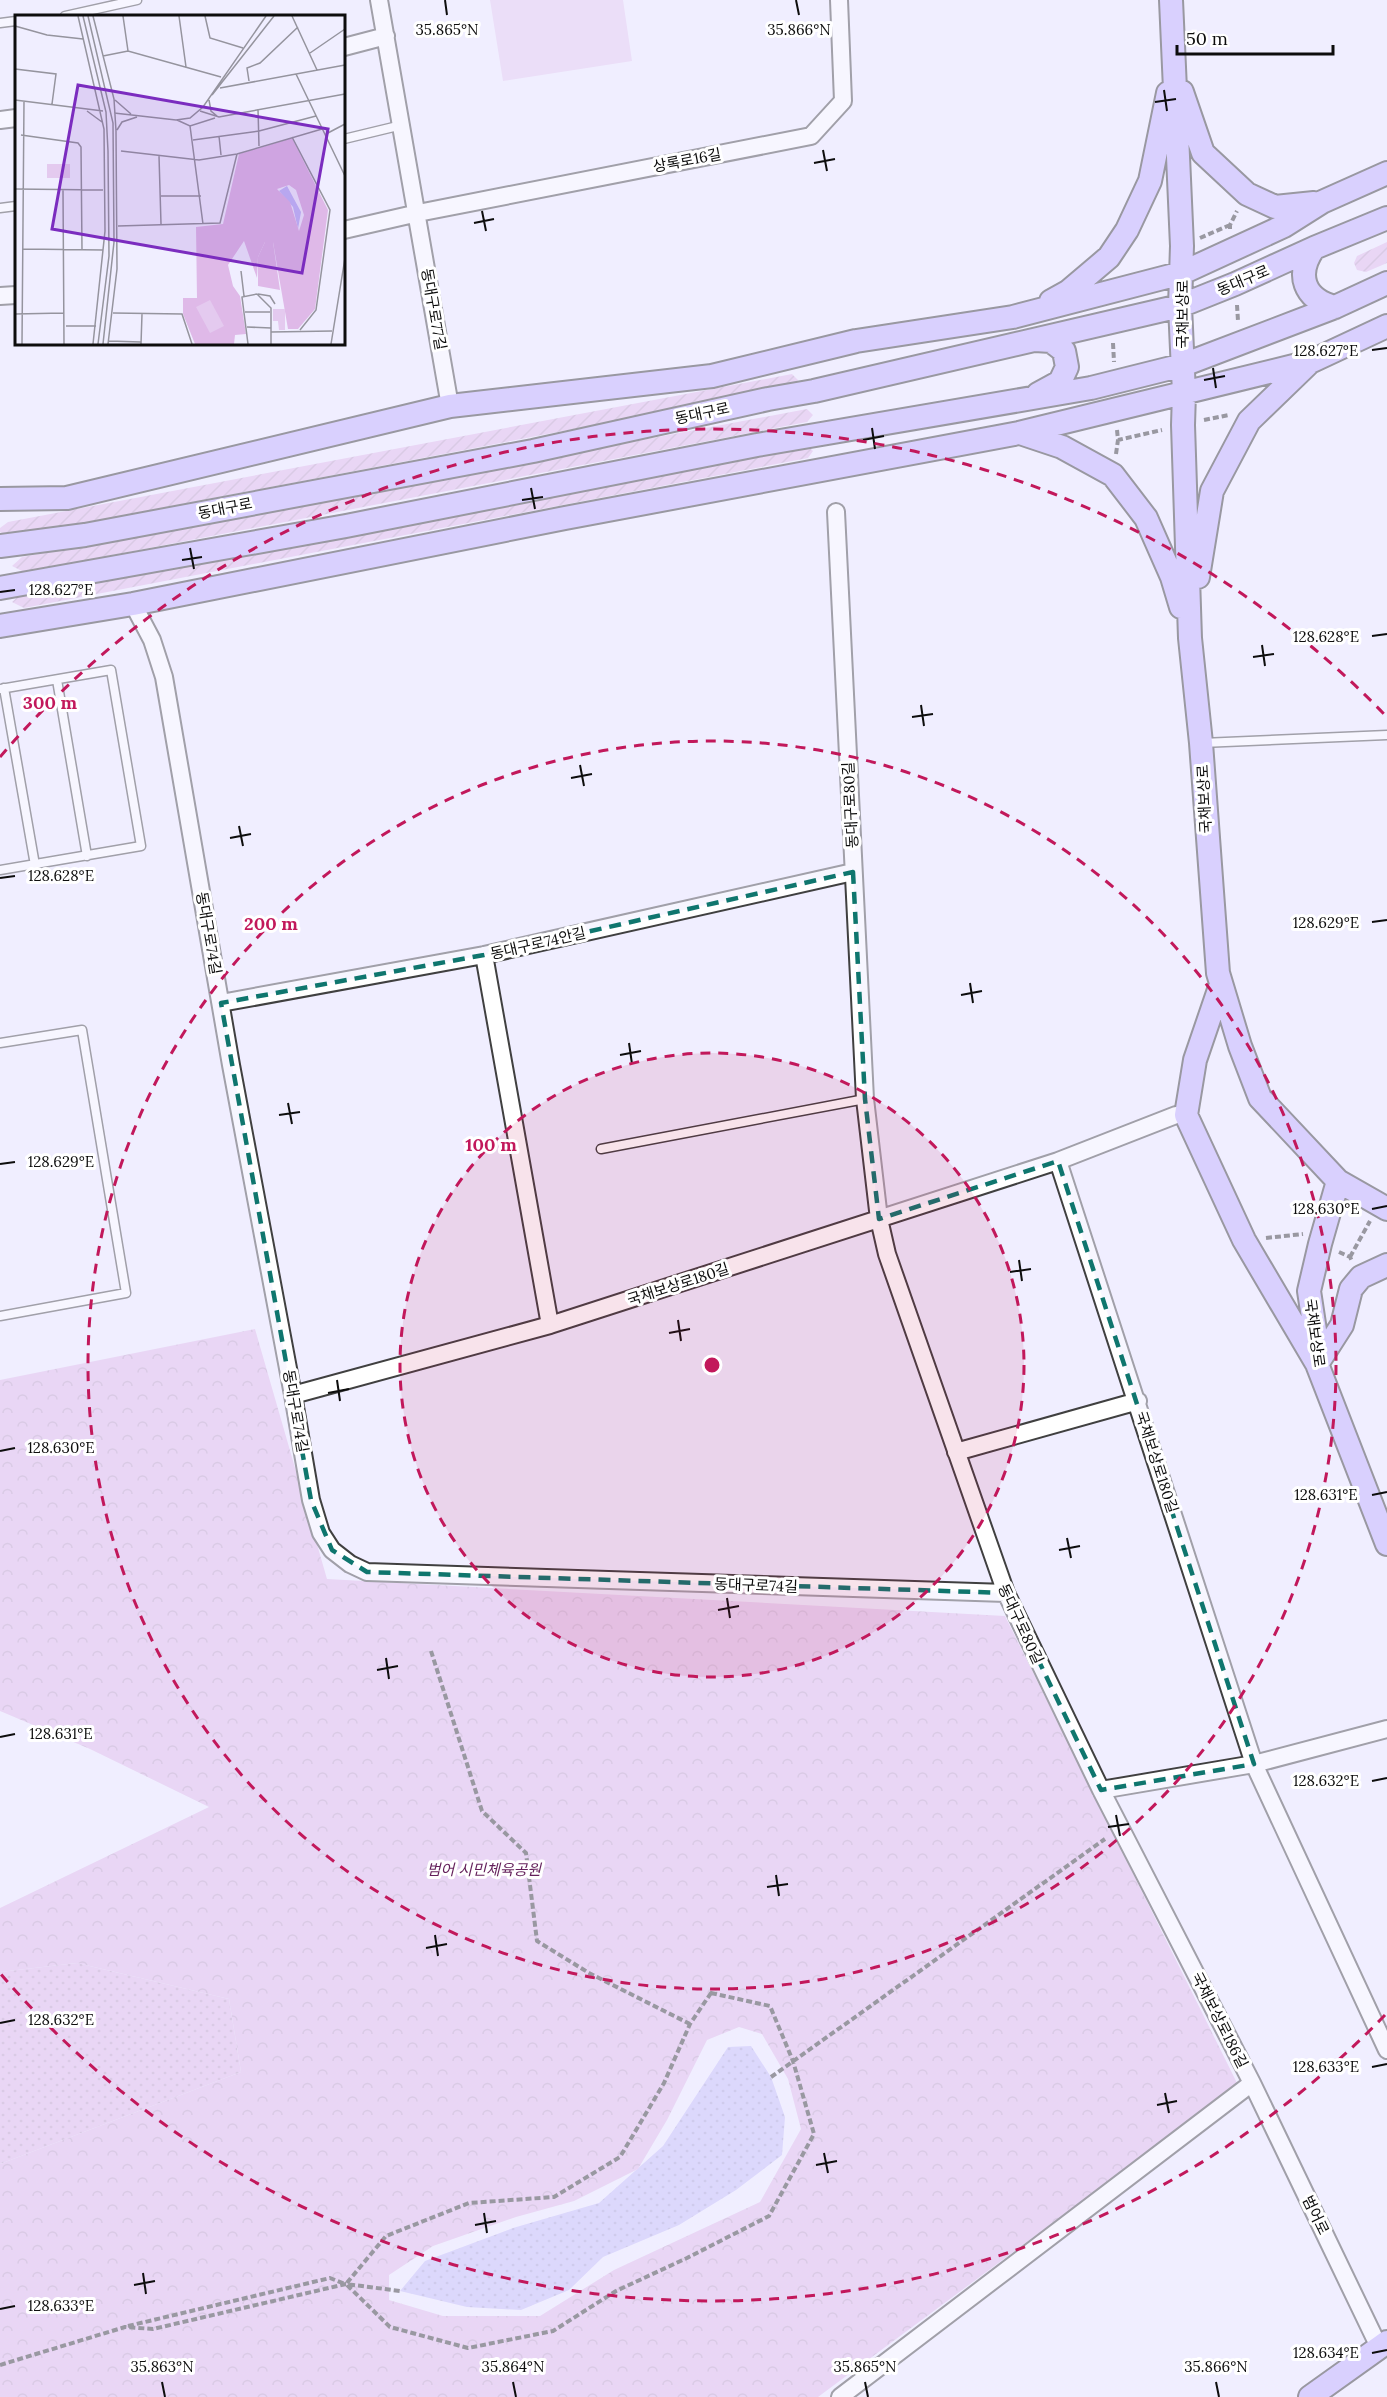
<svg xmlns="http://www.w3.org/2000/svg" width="1387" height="2397" font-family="Lora,'Noto Sans KR',serif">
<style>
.grass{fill:url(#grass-dots)}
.sand{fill:url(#sand-dots)}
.park{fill:url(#park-crowns);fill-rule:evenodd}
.garden{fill:url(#garden-furrows)}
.pitch{fill:#e4caef}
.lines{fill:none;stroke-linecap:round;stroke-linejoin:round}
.service-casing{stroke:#404040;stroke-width:11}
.minor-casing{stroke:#404040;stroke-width:20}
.secondary-casing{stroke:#2f2f2f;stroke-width:26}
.path{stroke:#2f2f2f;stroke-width:4;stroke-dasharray:6 3;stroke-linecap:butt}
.service{stroke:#fff;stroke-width:8}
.minor{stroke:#fff;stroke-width:16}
.secondary{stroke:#bdabfd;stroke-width:22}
.marked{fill:none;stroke:#0f766e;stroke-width:4.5;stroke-dasharray:12 8;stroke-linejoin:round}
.ticks{fill:none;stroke:#0d0d0d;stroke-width:2}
.ring{fill:none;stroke:#c2185b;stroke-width:3;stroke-dasharray:10 8}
.labels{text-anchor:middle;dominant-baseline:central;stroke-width:6;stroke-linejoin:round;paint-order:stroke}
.street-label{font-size:15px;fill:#0d0d0d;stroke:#fff}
.park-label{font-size:15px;font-style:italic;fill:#631f5a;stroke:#fff}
.inset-road{fill:none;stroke:#95949e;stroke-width:1.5}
.view{fill:#7b2cbf;fill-opacity:0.15;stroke:#7b2cbf;stroke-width:3}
.inset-edge{fill:none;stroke:#0d0d0d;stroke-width:3}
.ticks-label{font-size:15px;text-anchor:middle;fill:#0d0d0d;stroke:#fff;stroke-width:6;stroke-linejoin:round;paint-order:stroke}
.centre{fill:#c2185b;stroke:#fff;stroke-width:3}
.ring-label{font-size:18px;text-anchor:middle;font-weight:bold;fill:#c2185b;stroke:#fff;stroke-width:6;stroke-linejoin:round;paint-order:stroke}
</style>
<defs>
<pattern id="grass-dots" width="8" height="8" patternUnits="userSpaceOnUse" patternTransform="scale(1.5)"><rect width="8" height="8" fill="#dfb9e8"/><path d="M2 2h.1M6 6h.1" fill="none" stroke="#be9ec6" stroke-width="1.8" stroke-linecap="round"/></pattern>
<pattern id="sand-dots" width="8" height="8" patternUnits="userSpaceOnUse" patternTransform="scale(1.5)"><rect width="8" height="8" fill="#c3bcf9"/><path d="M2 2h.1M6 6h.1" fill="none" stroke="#a6a0d4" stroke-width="1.8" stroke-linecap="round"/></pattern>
<pattern id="park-crowns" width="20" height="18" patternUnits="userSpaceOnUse" patternTransform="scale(1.5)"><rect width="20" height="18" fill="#dfb9e8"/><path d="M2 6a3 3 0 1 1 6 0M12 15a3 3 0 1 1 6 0" fill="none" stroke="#be9ec6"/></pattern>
<pattern id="garden-furrows" width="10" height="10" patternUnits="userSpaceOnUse" patternTransform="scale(1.5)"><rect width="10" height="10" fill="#dfb9e8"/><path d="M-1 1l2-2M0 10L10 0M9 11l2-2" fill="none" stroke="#be9ec6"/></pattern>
</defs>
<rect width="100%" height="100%" fill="#f0eeff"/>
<path class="grass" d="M77 1963 229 1999 241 2072 0 2164V1972Z"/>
<path class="sand" d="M751 2046 771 2077 785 2117 782 2155 736 2190 679 2225 603 2257 569 2290 521 2310 467 2307 400 2291 425 2261 513 2228 599 2203 663 2146 728 2047Z"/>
<path class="park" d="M255 1329 327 1579 1005 1616 1238 2085 818 2397H0V2164L241 2072 229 1999 77 1963 0 1972V1908L209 1807 90 1749 0 1711V1380ZM739 2027 762 2034 788 2079 801 2129 760 2202 614 2270 540 2316H443L389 2300V2275L433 2246 516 2217 574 2201 638 2169 667 2120 707 2040Z"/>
<path class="garden" d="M1387 242V263L1366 272 1357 270 1354 263 1357 256Z
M792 374 798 380 793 387 10 537 0 532V528L8 522Z
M807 409 813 415 807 422 24 572 12 566 22 557Z
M807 445 813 451 808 458 24 608 12 602 22 593Z"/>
<path class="pitch" d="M490 0H623L632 61 503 81Z"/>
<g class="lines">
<defs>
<path id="service" d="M65 16 137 0
M0 23 16 21
M344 139 402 125
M0 208 16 206
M57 680 87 856
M4 688 35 865
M0 689 111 670 141 846 0 870
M1202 743 1387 735
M0 1043 82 1030 126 1293 0 1316
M601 1149 865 1099"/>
<path id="minor" d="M379 0 450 406
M344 47 386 36
M0 120 16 118
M344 230 418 213 811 136 843 101 839 0
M0 296 16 295
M836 512 865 1099 879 1219 887 1254 1006 1593 1101 1790 1252 2083 1379 2347
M133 604 152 640 164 677 231 1065 293 1395 311 1500 321 1533 332 1550 350 1564 367 1572 1006 1593
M484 955 550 1325
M221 1003 484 955 853 872
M1058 1161 1254 1764 1387 2050
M293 1395 550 1325 1058 1161 1176 1115H1186
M956 1452 1138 1401
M1101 1790 1254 1764 1387 1729
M840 2397 1252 2083"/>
<path id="secondary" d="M1171 0 1182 246 1180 306 1184 393 1183 425 1190 638 1201 743 1218 973 1240 1046 1260 1098 1338 1181 1387 1209
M1182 92 1203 153 1247 194 1275 207 1314 203
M1314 248C1295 275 1304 299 1335 307
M1051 301 1069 291 1109 257 1127 230 1150 181 1168 93
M1035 340 1051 341 1064 351 1067 367 1060 382 1038 394
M1020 433 1062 447 1113 475 1146 518 1172 577 1181 607
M0 499 67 498 450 406 712 376 856 341 1013 317 1182 273 1284 226 1322 202 1387 173
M0 546 85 535 533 451 768 399 814 391 1180 306 1235 284 1314 248 1387 218
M1198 577 1212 491 1249 421 1310 362
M0 588 346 526 757 445 1091 388 1183 365 1335 307 1387 283
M0 626 133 604 565 518 1019 433 1310 362 1387 326
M1221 984 1195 1060 1186 1115 1244 1240 1317 1364
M1338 1181 1320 1244 1309 1291 1316 1337 1317 1364 1387 1544
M1317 1364 1342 1325 1351 1289 1361 1277 1387 1265
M1310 2397 1387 2342"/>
</defs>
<use href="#service" class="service-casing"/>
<use href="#minor" class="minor-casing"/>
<use href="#secondary" class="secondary-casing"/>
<path class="path" d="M1230 229V225L1237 211
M1200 238 1230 225
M1237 305 1238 321
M1113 343 1114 362
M1204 420 1229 415
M1117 430 1118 440 1162 430
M1116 454 1118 440
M1266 1238 1303 1234
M1339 1252 1350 1257 1352 1261
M1350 1257 1370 1221
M431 1651 482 1811 526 1853 537 1941 589 1973 690 2024
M711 1993 770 2006 793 2061 814 2134 769 2216 687 2258 616 2291 553 2331 468 2348 390 2327 346 2284 386 2236 469 2203 554 2197 620 2157 664 2083 690 2024Z
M771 2077 1105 1839
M128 2326 330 2278 345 2284
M0 2365 125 2327 153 2329 346 2284 400 2291"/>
<use href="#service" class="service"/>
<use href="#minor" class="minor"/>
<use href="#secondary" class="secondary"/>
</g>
<path d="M0 0H1387V2397H0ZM853 872 865 1099 879 1219 1058 1161 1254 1764 1101 1790 1006 1593 367 1572 332 1550 311 1500 221 1003 484 955Z" fill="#f0eeff" fill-opacity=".55" fill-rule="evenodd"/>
<path class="marked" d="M853 872 865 1099 879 1219 1058 1161 1254 1764 1101 1790 1006 1593 367 1572 332 1550 311 1500 221 1003 484 955Z"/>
<path class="ticks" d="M445 0 447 15M796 0 799 15M1164 90 1167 111M1155 102 1176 99M823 150 827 171M814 163 835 159M482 211 486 231M474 223 494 219M1372 350 1387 348M1213 368 1216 388M1204 380 1225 376M872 428 875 449M863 440 884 436M531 488 535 509M522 500 543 497M190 548 194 569M182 560 202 557M0 592 15 590M1372 636 1387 634M1262 645 1265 666M1253 657 1274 654M921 705 924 726M912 717 933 714M580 765 584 786M571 778 592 774M239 826 243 846M230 838 251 834M0 878 15 876M1372 922 1387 920M970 983 973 1003M961 995 982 991M629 1043 632 1064M620 1055 641 1051M288 1103 292 1124M279 1115 300 1112M0 1164 15 1162M1372 1209 1387 1206M1019 1260 1022 1281M1010 1272 1031 1269M678 1320 681 1341M669 1333 690 1329M337 1380 340 1401M328 1393 349 1389M0 1451 15 1448M1372 1495 1387 1492M1067 1538 1071 1558M1059 1550 1080 1546M727 1598 730 1618M718 1610 739 1606M386 1658 389 1679M377 1670 398 1666M0 1737 15 1734M1372 1781 1387 1778M1116 1815 1120 1836M1108 1827 1129 1824M776 1875 779 1896M767 1887 788 1884M435 1935 438 1956M426 1948 447 1944M0 2023 15 2020M1372 2067 1387 2064M1165 2093 1169 2113M1157 2105 1177 2101M824 2153 828 2173M816 2165 837 2161M484 2213 487 2233M475 2225 496 2221M143 2273 146 2294M134 2285 155 2281M0 2309 15 2306M1372 2353 1387 2350M162 2382 165 2397M513 2382 516 2397M865 2382 868 2397M1216 2382 1219 2397"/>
<circle cx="712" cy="1365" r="312" fill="#c2185b" fill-opacity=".12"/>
<g class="ring">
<circle cx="712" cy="1365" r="312"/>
<circle cx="712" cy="1365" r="624"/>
<path d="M1385 2015A936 936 0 0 1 0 1973M0 757A936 936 0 0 1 1385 715"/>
</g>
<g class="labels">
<g class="street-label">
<text transform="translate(687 160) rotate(-11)">상록로16길</text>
<text transform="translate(1243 280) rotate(-23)">동대구로</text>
<text transform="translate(434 309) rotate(80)">동대구로77길</text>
<text transform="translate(1182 314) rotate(-90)">국채보상로</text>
<text transform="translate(702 413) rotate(-12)">동대구로</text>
<text transform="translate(225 508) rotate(-11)">동대구로</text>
<text transform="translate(1204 799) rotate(-93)">국채보상로</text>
<text transform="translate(850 805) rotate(-93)">동대구로80길</text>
<text transform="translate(209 933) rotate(80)">동대구로74길</text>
<text transform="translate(538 943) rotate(-13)">동대구로74안길</text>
<text transform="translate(678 1284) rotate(-18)">국채보상로180길</text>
<text transform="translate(1315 1333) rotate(82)">국채보상로</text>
<text transform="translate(296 1411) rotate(80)">동대구로74길</text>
<text transform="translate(1157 1462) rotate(72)">국채보상로180길</text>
<text transform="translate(756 1585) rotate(2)">동대구로74길</text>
<text transform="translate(1021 1624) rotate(65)">동대구로80길</text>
<text transform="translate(1220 2020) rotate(63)">국채보상로186길</text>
<text transform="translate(1316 2215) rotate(64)">범어로</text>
</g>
<g class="park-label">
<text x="484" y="1869">범어 시민체육공원</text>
</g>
</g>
<g transform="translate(15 15)">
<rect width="330" height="330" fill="#f0eeff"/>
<path d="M250 227H258L265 275 243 271V242Z" fill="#dfb9e8"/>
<path d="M272 171 286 197 283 214 278 192 264 176Z" fill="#c3bcf9"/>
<path d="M277 123 313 195 300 294 283 314H273L258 227H250L243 242 242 263 229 226 213 250 218 271 225 281 231 319 220 320 219 329H180L168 299V283H182L181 212 208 209 224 139ZM274 170 281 175 289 200 284 216 275 187 262 174Z" fill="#dfb9e8" fill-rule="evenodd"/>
<path d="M32 149H55V163H32ZM195 285 209 311 195 318 181 292ZM258 294H270V315H264L263 306H258Z" fill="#e4caef"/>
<path class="inset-road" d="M63 1 89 114 90 216 78 329M68 1 91 97 93 136 94 241 83 329M73 1 98 108 99 227 88 329M78 1 99 84 101 116 102 254 93 329M108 1 113 36M164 1 171 52M190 1 195 23 228 33M277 1 302 55M0 11 32 20 68 24M295 38 330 14M88 41 113 36 206 62M0 54 41 59 37 89M281 59 330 161M234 66 232 53 245 48 283 12M205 73 330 50M197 80 259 1M0 85 88 96M100 85 116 99M194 85 196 96 202 101M243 94 244 131M72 96 87 107M185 96 204 102 330 79M99 98 161 105 175 103 188 92 251 1M162 105 175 111 200 103M175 111 188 209M102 115 107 107 122 102M311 119 330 109M6 120 63 128 66 132 67 235M204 121 206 140M277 122 315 195 301 295 285 315M178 125 244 116 301 101M106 136 184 145 222 139 307 114M144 141 146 209M0 174 88 175M48 175 49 329M146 181H186M103 211 205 208 222 139M8 234 88 235M226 256 229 281M243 279 255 281 260 289M230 297H255M98 298 167 299 177 329M0 299 49 298M51 311H81M232 312 256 313M256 317 317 316M94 326 126 327M7 329 9 86M126 329 127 299M233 329 227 282 242 279 256 293V329M316 329 330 243"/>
<path class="view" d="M63 70 313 114 287 258 37 214Z"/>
<rect width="330" height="330" class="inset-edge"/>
</g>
<g class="ticks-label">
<text x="447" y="35">35.865°N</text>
<text x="799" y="35">35.866°N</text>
<text x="1326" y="356">128.627°E</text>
<text x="61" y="595">128.627°E</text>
<text x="1326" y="642">128.628°E</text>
<text x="61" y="881">128.628°E</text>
<text x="1326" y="928">128.629°E</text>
<text x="61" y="1167">128.629°E</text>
<text x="1326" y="1214">128.630°E</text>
<text x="61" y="1453">128.630°E</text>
<text x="1326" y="1500">128.631°E</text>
<text x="61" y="1739">128.631°E</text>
<text x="1326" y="1786">128.632°E</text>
<text x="61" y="2025">128.632°E</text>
<text x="1326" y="2072">128.633°E</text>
<text x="61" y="2311">128.633°E</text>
<text x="1326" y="2358">128.634°E</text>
<text x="162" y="2372">35.863°N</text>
<text x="513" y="2372">35.864°N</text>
<text x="865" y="2372">35.865°N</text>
<text x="1216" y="2372">35.866°N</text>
</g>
<circle cx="712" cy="1365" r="9" class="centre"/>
<g class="ring-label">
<text x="50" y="709">300 m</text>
<text x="271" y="930">200 m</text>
<text x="491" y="1151">100 m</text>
</g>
<path d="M1177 45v9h156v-9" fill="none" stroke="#0d0d0d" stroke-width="3"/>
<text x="1186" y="45" font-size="18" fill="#0d0d0d" stroke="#ffffff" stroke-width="4.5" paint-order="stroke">50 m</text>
</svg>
